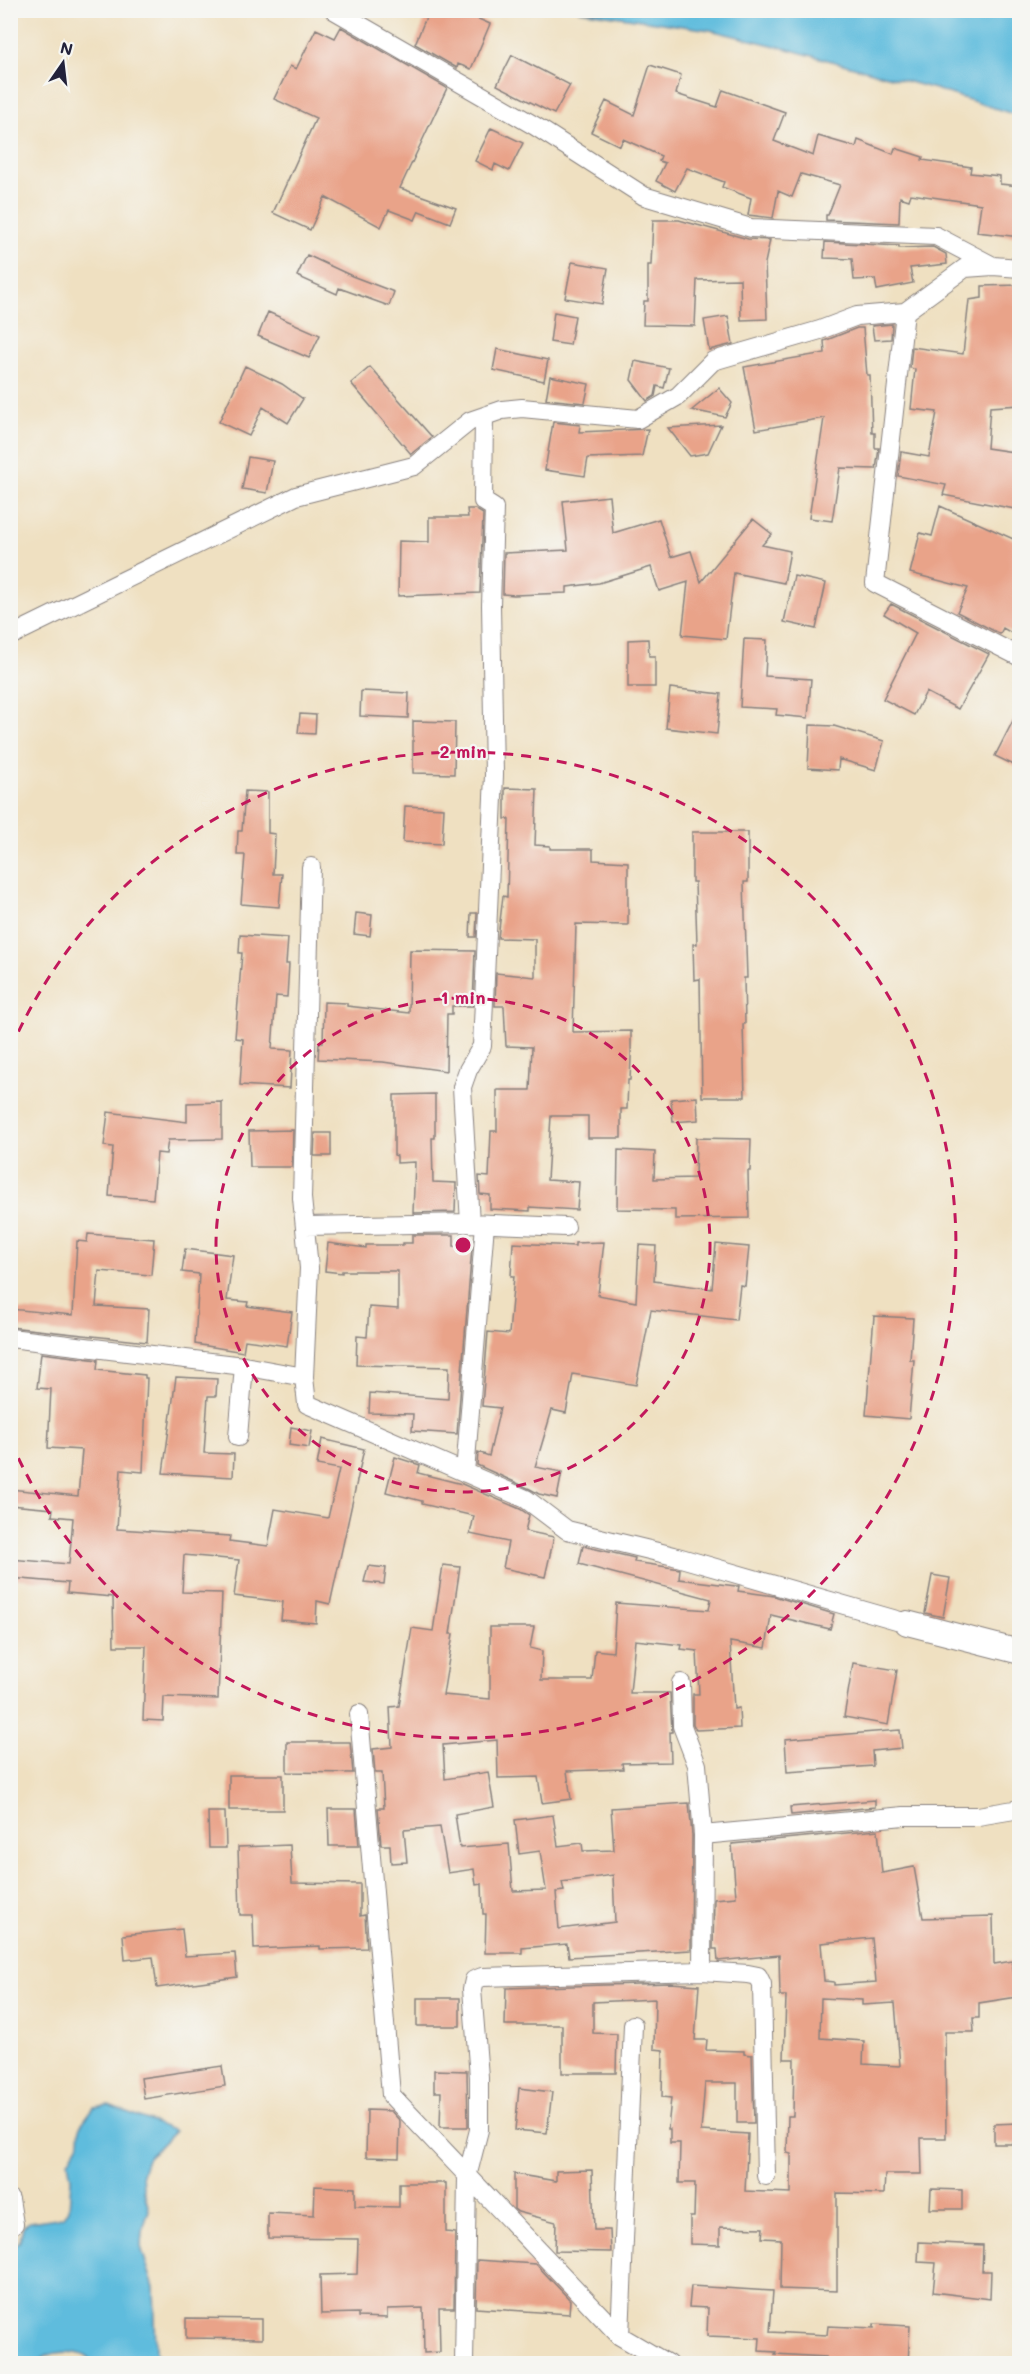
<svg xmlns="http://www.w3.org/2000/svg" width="1030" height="2374" font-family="Mali,sans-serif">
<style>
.water{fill:#5fbcdd;stroke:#406f8c;stroke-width:1.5}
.building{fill:#e9a389;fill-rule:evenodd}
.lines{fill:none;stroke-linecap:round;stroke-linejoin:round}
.minor-casing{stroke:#88817e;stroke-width:20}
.tertiary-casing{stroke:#88817e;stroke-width:26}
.minor{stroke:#fff;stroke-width:18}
.tertiary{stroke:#fff;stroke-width:24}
.ring{fill:none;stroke:#c2185b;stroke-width:3;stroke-dasharray:10 8}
.centre{fill:#c2185b;stroke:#f6f6f2;stroke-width:3}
.ring-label{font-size:18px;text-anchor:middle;font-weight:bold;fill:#c2185b;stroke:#f6f6f2;stroke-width:4.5;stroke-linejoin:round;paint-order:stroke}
</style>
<rect width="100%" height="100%" fill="#f6f6f2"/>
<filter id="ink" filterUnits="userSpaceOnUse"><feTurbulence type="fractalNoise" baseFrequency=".0167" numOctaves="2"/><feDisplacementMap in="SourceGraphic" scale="12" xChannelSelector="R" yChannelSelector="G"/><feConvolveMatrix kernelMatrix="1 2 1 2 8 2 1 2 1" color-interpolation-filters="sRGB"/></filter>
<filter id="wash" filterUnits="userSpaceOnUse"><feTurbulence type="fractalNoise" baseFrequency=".008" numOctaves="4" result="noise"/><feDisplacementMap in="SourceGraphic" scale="24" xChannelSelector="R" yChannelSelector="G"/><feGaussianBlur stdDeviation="1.35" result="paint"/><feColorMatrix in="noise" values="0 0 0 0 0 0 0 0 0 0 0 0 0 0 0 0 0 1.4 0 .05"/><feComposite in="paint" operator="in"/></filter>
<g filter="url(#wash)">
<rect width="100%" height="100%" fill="#efe0c1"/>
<path class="water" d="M579 11H1019V116L935 89 776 46 710 30Z
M109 2105 175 2131 147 2159 142 2173 143 2188 149 2210 142 2232 141 2247 154 2288 156 2350 158 2363H90L88 2357C72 2350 49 2350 37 2363H11V2245L14 2246 20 2241 23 2226 30 2222 57 2218 64 2216 69 2210 71 2178 68 2162 79 2142 80 2126 94 2107Z"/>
<g id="blocks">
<path class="building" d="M429 10H444L462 18 465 13 490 24 471 69 458 64 457 68 415 44Z
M341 27 447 88 400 188 456 208 450 223 419 211 415 220 389 210 381 227 325 197 310 230 273 213 316 118 274 99 290 66 296 69 316 29 335 38Z
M512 55 570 85 554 114 497 85Z
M650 65 681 75 676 94 717 107 723 90 785 112 774 141 813 156 818 136 856 147 858 140 893 154 895 148 923 157 922 160 971 167 970 173 1000 176V184L1020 186V237L977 232 981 204 911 194 909 200 900 197 899 223 826 220V215H828L840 185 801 174 792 197 778 191 773 218 748 215 751 198 722 187 724 182 687 168 675 191 656 181 665 163 659 161 661 156 623 139 620 146 591 132 606 101 634 115Z
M491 128 523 143 509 171 495 164 493 170 475 161Z
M653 220H679L748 239 770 240 765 263 767 319 741 320 740 279 697 280 695 326 643 325 644 301H648V265H651Z
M825 242 899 246V248L933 247 946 254 947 264 910 268 913 283 877 290 875 279 854 280 852 259 824 258Z
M307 255 352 276 394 292 389 306 339 288 337 294 297 276Z
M572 262 608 268 602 304 565 298Z
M1020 285V353H1017L1020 405 990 407 987 448 1020 453V510L943 495 946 485 898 476 901 452 929 457 937 412 911 409 915 369 910 368 912 347 963 354 969 300 982 298V286Z
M268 312 320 335 309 358 258 336Z
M554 312 575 316 570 345 550 342Z
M728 316 733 344 709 350 704 320Z
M892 324 891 339 874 340 872 326Z
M857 328H863L867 375H870L872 433H875V448H879L876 469 840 468 832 521 809 518 824 418 756 430 744 367 825 353 824 341Z
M497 349 548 360 544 381 493 370Z
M635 361 669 368 664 388 657 386 655 396 647 401 631 380Z
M245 366 282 384 303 399 288 423 263 407 249 436 219 422Z
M370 367 432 437 411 454 351 383Z
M550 376 589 384 585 403 546 399Z
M719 388 732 403 725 417 692 410Z
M553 422 580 425 579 432 648 429 642 456 588 458 585 476 545 470Z
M721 425 708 453 690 456 668 428Z
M248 457 273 461 267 493 242 489Z
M609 496 613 533 659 519 671 557 691 551 701 582 753 519 772 534 762 545 790 551 784 583 734 573 726 639 682 635 688 582 659 591 651 567 599 583 567 587V593L514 595 503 594 504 553 568 550 563 501Z
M940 506 1020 542V638L1003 628 1000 634 957 612 968 588 910 573 920 533 932 536Z
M467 509H475L483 514 480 593 398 596 399 541 429 542V517H468Z
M794 576 826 583 816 629 784 622Z
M891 604 989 654 958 709 926 692 914 715 883 699 916 633 884 614Z
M648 639 649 656H655V687H628V640Z
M744 639 767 640 765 676 811 679 808 718 776 715 777 709 740 707Z
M670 688 721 694 717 734 666 728Z
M361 691 409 693 408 718 360 716Z
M1020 707V768L995 756Z
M300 714 316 715 315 734 298 733Z
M413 721 455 722 454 774 413 773Z
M810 725 834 726 884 741 876 770 839 759 838 770 808 768Z
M505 788 537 789 535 845 550 846V849H593V860L628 862V925L576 924 573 1032 631 1031V1058L630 1080H628L627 1109H621V1138H588V1116H551L547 1180 579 1182 577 1210 530 1207V1211L490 1209V1195L480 1194 479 1176 489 1177 491 1131H497V1090H530L532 1047 506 1046 504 1006H495L496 973 535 977V939L498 938 503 896 507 897 509 819H505Z
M245 791 268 792V833L275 834 273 874H282L279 907 241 904 245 855H237L238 831H242Z
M405 806 444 808 442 844 403 842Z
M692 832H748V882H744L747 978H744L745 1024H743L745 1097H702L700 979 694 980 693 944H697L695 882H692Z
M356 913 372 915 370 936 354 934Z
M471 913H477L476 937H470Z
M240 935 288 938 286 964H289L287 997 276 996 272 1049 292 1050 290 1088 240 1085 243 1039 235 1038 242 953H239Z
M410 950 475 951 473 1006H452V1014H447L446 1071 383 1062 318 1059 319 1043H323L324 1002 347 1003V1006L409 1013Z
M435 1094V1138H432L433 1182 456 1183 455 1212 413 1213 415 1162 397 1163V1156L394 1155V1095Z
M697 1097 698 1120 673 1122 671 1099Z
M222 1102V1139L168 1140 166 1154 157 1153 153 1199 109 1196 113 1147 104 1146 108 1112 187 1122V1103Z
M293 1130 292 1167H250L249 1131Z
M315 1133H331V1156H314Z
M696 1138 751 1139 750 1171H748L749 1218 675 1219V1210L617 1209 618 1150 655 1152 654 1179 695 1178Z
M88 1234 154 1239 151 1275 99 1271 96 1306 149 1309 147 1342 10 1327V1309L73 1315 77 1241 87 1242Z
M412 1235H454V1246L472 1247 457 1434 412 1431 413 1414 369 1413 370 1393 448 1399 449 1367 356 1365 357 1336 367 1337 369 1307 398 1309V1271H342V1273L325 1271 328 1243 366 1248V1245H403V1243H412Z
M604 1242 598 1295 636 1302 639 1245 656 1246 654 1281 712 1289 716 1244 749 1247 745 1286 740 1285 736 1320 651 1310 636 1385 573 1374 566 1413 552 1410 535 1467 562 1472 557 1498 539 1494 530 1489 477 1465 478 1452 489 1456 500 1408 482 1406 488 1332 509 1334 514 1276H511L513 1243 575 1246V1243Z
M185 1249 233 1255 227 1300 248 1302 247 1306 292 1312 287 1346 245 1340 243 1352 195 1344 199 1274 182 1272Z
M874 1316 913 1318 910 1360H914L909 1419 866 1415Z
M41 1353 98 1360 97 1370 145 1375V1378H147L143 1472 121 1470 117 1529 230 1536 229 1541 268 1546 275 1509 328 1518 339 1469 317 1465 322 1439 364 1449 330 1604 317 1601 316 1623 281 1620 283 1602 234 1596 239 1560 184 1555 182 1592 222 1593 218 1699 164 1697 163 1721 143 1720 146 1646H114L113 1597 67 1593 68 1583 10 1578V1559L69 1564 73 1518 52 1516 53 1509 10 1505V1489L78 1496 82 1450 48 1448 51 1389 37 1388Z
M176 1377 217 1379 216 1396H208L204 1453 234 1454 233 1477 163 1473Z
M291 1427 312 1431 309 1448 289 1445Z
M395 1457 420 1465 418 1473 462 1484 520 1509 529 1515 525 1531 554 1537 545 1577 503 1568 508 1542 470 1534 474 1516 422 1504V1501L386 1492Z
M583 1546 635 1558 634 1562 680 1569 679 1579 736 1586H739L738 1591 774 1596 834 1614 830 1629 771 1615 766 1648 730 1642 734 1709 739 1708 740 1728 696 1730 693 1724V1694H699L697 1651 681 1649 682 1645 635 1640 630 1693H670L672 1732H670L671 1762 622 1763 623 1769 567 1771 571 1799 542 1803 538 1777 498 1778 497 1740 443 1745 445 1779 488 1772 494 1807 455 1814 460 1848 509 1844 513 1891 546 1890 540 1851 519 1854 515 1820 553 1815 558 1846 582 1843 583 1851 614 1850 611 1808 689 1803 692 1835 691 1950 569 1957 567 1944 522 1948V1953H485L486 1914H483L482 1884 476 1885 474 1869 448 1873 440 1827 404 1830 407 1862 391 1863 390 1845H381L378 1808H384L382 1773H375L373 1749 392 1747 390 1707 399 1706 412 1628 433 1631 443 1565 460 1567 450 1634H453L443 1695 490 1699V1627H534L530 1648 542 1651 541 1680H592L595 1650 613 1652 616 1603 709 1610 711 1599 579 1564ZM613 1875 615 1922 559 1929 556 1892 564 1891 562 1882Z
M368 1566 386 1568 384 1584 364 1582Z
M932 1575 950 1578 943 1617 925 1613Z
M853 1663 897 1670 888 1725 844 1717Z
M900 1730 902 1748 872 1751 873 1766 787 1772 785 1739Z
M287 1742H350L353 1773 287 1772Z
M229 1775H283V1810H229Z
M875 1800V1807L791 1815 790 1807Z
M328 1809H356L359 1846H329Z
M208 1812H225L226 1848H209Z
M878 1830 882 1873 914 1867 923 1918 993 1916 994 1964 1012 1961 1017 1997 979 2003V2018H973L974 2032H945L946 2138H921L922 2174H885L884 2194 837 2193V2291L780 2289 781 2239 762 2238 763 2228 720 2227V2245L690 2244V2217H694L695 2183H679L680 2143H670V2129H668L671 2098 662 2097 663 2050 654 2049 655 1999 593 2002V2033L617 2034 616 2073H562V2025H505L506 1988 671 1983 699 1985 695 2040H707L706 2050 744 2051V2054L752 2055 754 2123H737V2083H705L701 2131 748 2134 745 2191 791 2193V2154L787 2153 788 2116H793L794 2059H784L786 1996H780L779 1955 718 1961 717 1949H713L714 1899 736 1897 732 1844ZM872 1938 876 1982 834 1985V1982L824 1981 821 1943ZM821 1998 862 2000V2005L895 2003 900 2066 863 2064 864 2041 820 2038Z
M290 1845 292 1883 360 1884V1916L365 1915 367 1948 320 1949V1946L254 1949 253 1915H240L238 1847Z
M182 1929 185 1956 235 1953 237 1977 157 1988 153 1957 125 1960 123 1935Z
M417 1998H460V2026H417Z
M222 2066 225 2086 144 2099 141 2078Z
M434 2070 467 2071 468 2127H440L441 2092H434Z
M519 2088 552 2092 547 2133 515 2130Z
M367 2110 391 2111 400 2121 399 2158 366 2157Z
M1018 2123 1019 2144H994V2124Z
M592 2170 594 2230H610L611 2252 555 2251 556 2222 518 2212 514 2209V2174L556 2181V2171Z
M399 2183H446V2232L455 2233 454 2308H439L440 2352 424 2353 423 2308 387 2309V2318L358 2317V2313L321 2314 320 2275 357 2274 358 2239 268 2238V2213L314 2215 315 2186 355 2188V2206L399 2207Z
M931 2189 962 2190V2209H930Z
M919 2242 983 2245 982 2271H991L990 2299 933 2292 936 2263 918 2262Z
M477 2260 536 2264 570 2300 569 2314 476 2308Z
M691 2286 773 2291 770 2332 827 2335 828 2326 874 2328V2324L910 2326 908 2364H826V2357L775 2354 776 2352 759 2351 760 2338 707 2336 708 2308 689 2307Z
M186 2318 262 2319V2339L186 2338Z"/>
</g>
</g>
<g filter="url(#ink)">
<use href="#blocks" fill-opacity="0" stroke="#88817e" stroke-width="1.5"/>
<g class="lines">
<defs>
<path id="minor" d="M334 10 535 126 644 196 751 228 936 236 993 266 1020 268
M905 312 875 583 1020 657
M10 636 296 496 414 466 470 421 502 410 522 408 638 419 678 396 713 361 820 330 857 316 905 312 965 268 993 266
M470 1223 462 1087 468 1070 482 1046 494 775 491 605 494 508 483 501 484 416
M305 1226 470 1223 566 1227
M10 1338 244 1366 304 1377 307 1404 526 1499 567 1530 674 1556 907 1623
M304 1377 309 1268 302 1198 311 867
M238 1437 244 1366
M465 1473 485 1224
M681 1683 682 1726 697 1765 703 1835 702 1971
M359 1714 391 2095 620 2336 668 2364
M703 1835 904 1816H978L1020 1809
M10 2199 14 2224
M620 2336 633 2025
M464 2364 467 2177 479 2130V2077L472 1989 474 1980 482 1977 702 1971 748 1974 758 1976 762 1984 766 2176"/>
<path id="tertiary" d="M907 1623 1020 1652"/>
</defs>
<use href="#minor" class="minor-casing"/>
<use href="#tertiary" class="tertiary-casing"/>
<use href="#minor" class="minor"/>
<use href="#tertiary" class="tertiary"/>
</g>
</g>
<g class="ring">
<circle cx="463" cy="1245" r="247"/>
<path d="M11 1048A493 493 0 1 1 11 1442"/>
</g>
<circle cx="463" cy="1245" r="9" class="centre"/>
<g class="ring-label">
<text x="463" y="758">2 min</text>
<text x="463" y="1004">1 min</text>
</g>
<rect width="1030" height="2374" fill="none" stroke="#f6f6f2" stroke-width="36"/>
<g transform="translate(63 63) rotate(14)" stroke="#f6f6f2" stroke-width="4.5" paint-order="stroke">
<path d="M0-4.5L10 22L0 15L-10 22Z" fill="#22223b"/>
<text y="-9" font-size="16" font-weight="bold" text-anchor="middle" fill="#22223b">N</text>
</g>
</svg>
